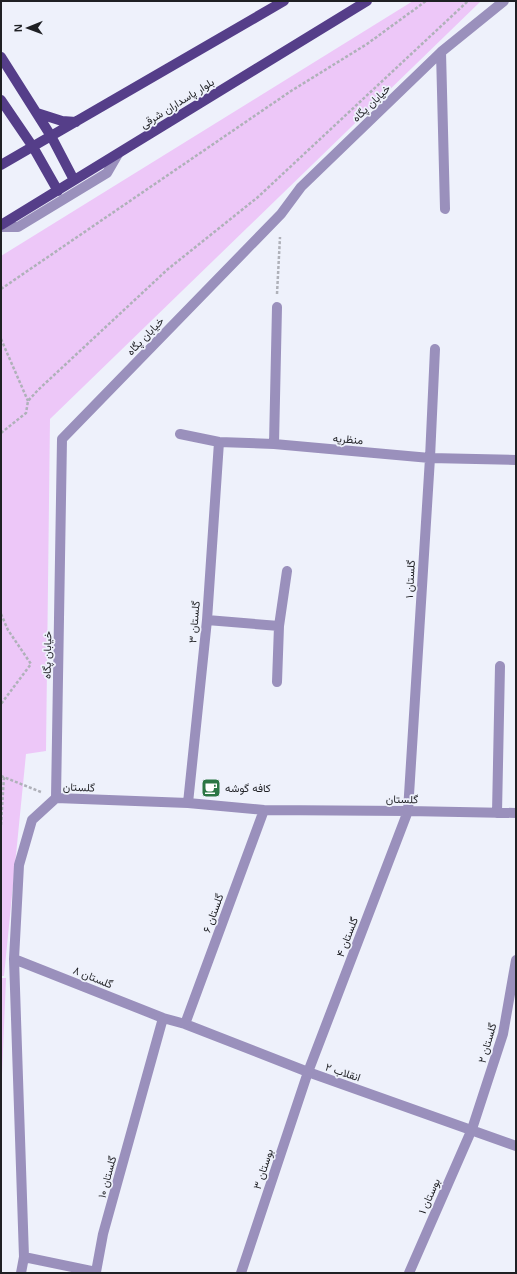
<svg xmlns="http://www.w3.org/2000/svg" width="517" height="1274" font-family="Helvetica,Vazirmatn,sans-serif">
<style>
.green{fill:#edc7f8}
.lines{fill:none;stroke-linecap:round;stroke-linejoin:round}
.path{stroke:#afb1b9;stroke-width:2.5;stroke-dasharray:3 2;stroke-linecap:butt}
.minor{stroke:#9a90bc;stroke-width:10}
.major{stroke:#553e89;stroke-width:10}
.labels{text-anchor:middle;dominant-baseline:central;stroke-width:3.5;stroke-linejoin:round;paint-order:stroke}
.street-label{font-size:11px;fill:#1f2024;stroke:#eef1fb}
.poi-label{font-size:11px;fill:#1f2024;stroke:#eef1fb;text-anchor:start}
</style>
<rect width="100%" height="100%" fill="#eef1fb"/>
<path class="green" d="M413 1H481L50 419 46 751 26 754 4 976H1V256Z
M1 978H6L1 1099Z"/>
<g class="lines">
<path class="path" d="M1 289 291 91 367 44 426 1
M277 294 280 237
M1 339 28 401
M1 433 26 413 28 401 38 390 168 269 258 197 468 1
M1 614 8 630 31 664 1 704
M1 776 41 792
M1 825 4 776"/>
<path class="minor" d="M441 52 445 209
M1 227H18L107 173 118 154
M180 434 219 442 274 444 430 458 516 460
M274 444 277 307
M207 620 279 626 277 682
M279 626 287 571
M56 798 62 439 281 214 301 187 441 52 504 1
M188 803 207 620 219 442
M497 813 500 666
M14 959 163 1018 185 1024 308 1072 516 1146
M185 1024 264 810
M24 1257 96 1272 103 1234 163 1018
M21 1273 24 1257 14 959 19 865 32 820 56 798 188 803 264 810 408 811 516 813
M241 1273 308 1072 408 811 430 458 435 349
M409 1273 472 1129 503 1034 516 960"/>
<path class="major" d="M1 57 51 136 74 180
M1 100 33 147 58 191
M37 113 62 121 76 122
M1 165 284 1
M1 225 367 1"/>
</g>
<defs>
<symbol id="cafe-square" viewBox="-11 -11 22 22"><rect x="-9" y="-9" width="18" height="18" rx="4" fill="#2c7644" stroke="#eef1fb"/><path d="M-5.5-4.5H6V0H3Q3 3.5 0 3.5H-2.5Q-5.5 3.5-5.5 0ZM3-3.2v2h1.7v-2ZM-6 4.5H4V6H-6Z" fill="#fff"/></symbol>
</defs>
<g fill-rule="evenodd">
<use href="#cafe-square" x="200" y="777" width="22" height="22"/>
</g>
<g class="labels">
<g class="street-label">
<text transform="translate(177 103) rotate(-32)">بلوار پاسداران شرقی</text>
<text transform="translate(371 103) rotate(-44)">خیابان پگاه</text>
<text transform="translate(145 336) rotate(-46)">خیابان پگاه</text>
<text transform="translate(348 439) rotate(5)">منظریه</text>
<text transform="translate(410 579) rotate(-87)">گلستان ۱</text>
<text transform="translate(194 622) rotate(-85)">گلستان ۳</text>
<text transform="translate(47 655) rotate(-89)">خیابان پگاه</text>
<text transform="translate(79 787) rotate(2)">گلستان</text>
<text transform="translate(402 799) rotate(1)">گلستان</text>
<text transform="translate(213 913) rotate(-70)">گلستان ۶</text>
<text transform="translate(347 937) rotate(-69)">گلستان ۴</text>
<text transform="translate(93 977) rotate(22)">گلستان ۸</text>
<text transform="translate(487 1043) rotate(-74)">گلستان ۲</text>
<text transform="translate(343 1072) rotate(19)">انقلاب ۲</text>
<text transform="translate(263 1169) rotate(-72)">بوستان ۳</text>
<text transform="translate(107 1177) rotate(-75)">گلستان ۱۰</text>
<text transform="translate(429 1196) rotate(-66)">بوستان ۱</text>
</g>
<g class="poi-label">
<text x="225" y="788">کافه گوشه</text>
</g>
</g>
<rect width="517" height="1274" fill="none" stroke="#1f2024" stroke-width="4"/>
<g transform="translate(28 28) rotate(269)" stroke="#eef1fb" stroke-width="3" paint-order="stroke">
<path d="M0-3L7 15L0 10L-7 15Z" fill="#1f2024"/>
<text y="-6" font-size="11" font-weight="bold" text-anchor="middle" fill="#1f2024">N</text>
</g>
</svg>
